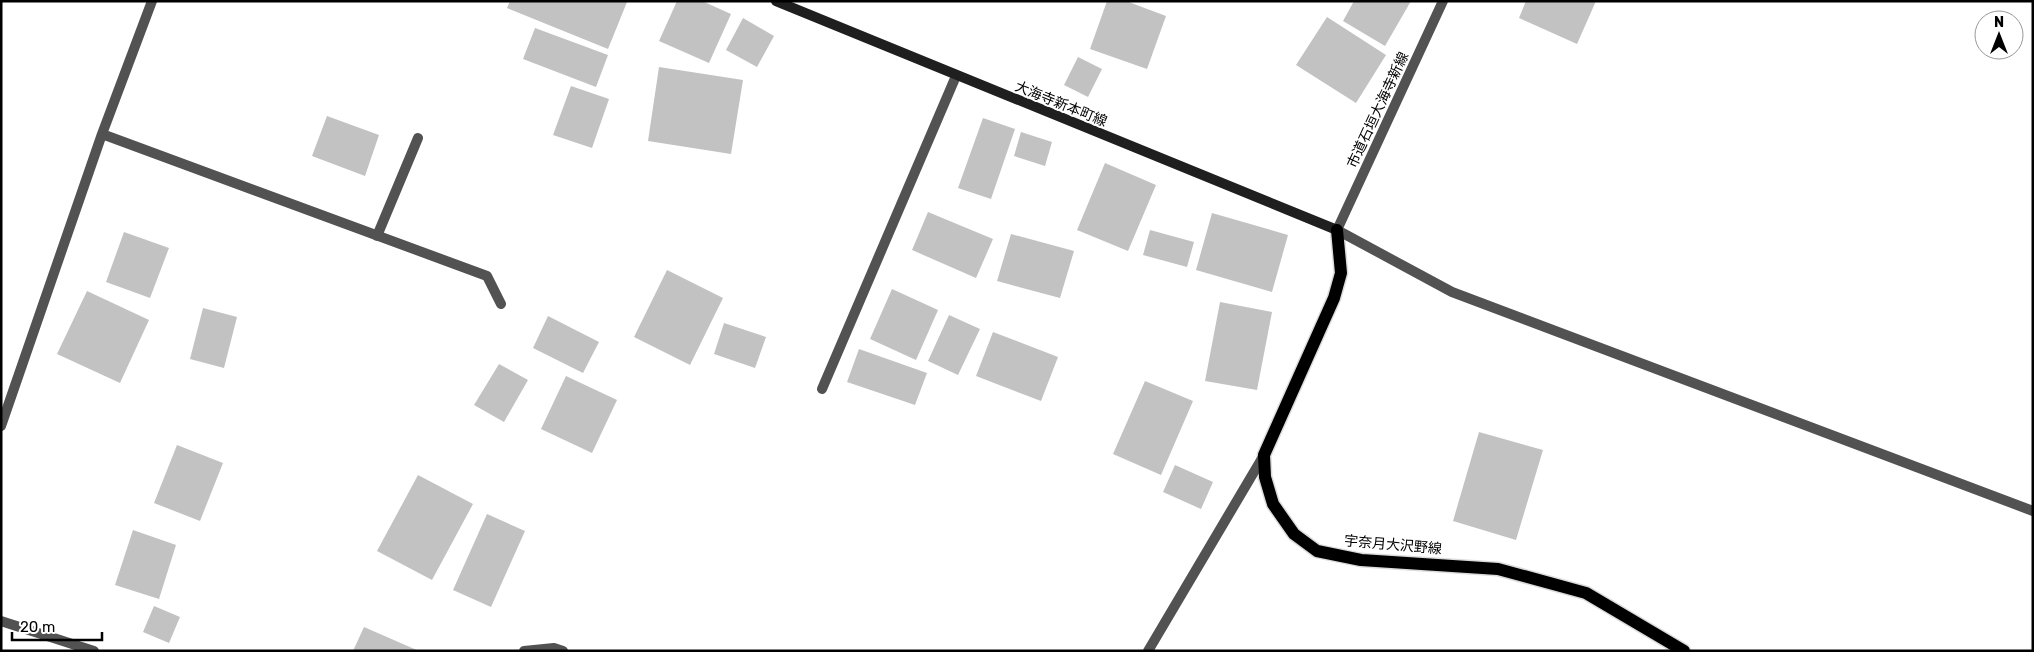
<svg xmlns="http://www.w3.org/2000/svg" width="2034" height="652" font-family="Rubik,'Noto Sans JP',sans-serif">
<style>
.building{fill:#c2c2c2}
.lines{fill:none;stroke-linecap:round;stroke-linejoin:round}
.primary-casing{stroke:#dbdbdb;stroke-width:15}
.minor{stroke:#525252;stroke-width:10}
.secondary{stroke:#1f1f1f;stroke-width:10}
.primary{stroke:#000;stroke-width:12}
.labels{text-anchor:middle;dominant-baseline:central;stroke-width:4;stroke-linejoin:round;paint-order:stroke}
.street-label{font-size:14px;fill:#000;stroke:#fff}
</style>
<rect width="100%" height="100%" fill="#fff"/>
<path class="building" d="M510 1H624L627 2 608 49 507 8Z
M677 1H702L731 14 709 63 659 41Z
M1107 1H1126L1166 16 1147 69 1090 49Z
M1354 1H1411L1385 46 1343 21Z
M1526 1H1596L1577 44 1519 18Z
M1327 17 1386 55 1356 103 1296 65Z
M743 18 774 36 757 67 726 50Z
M535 28 608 55 596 87 523 59Z
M1078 57 1102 69 1088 97 1064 85Z
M659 67 743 80 731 154 648 141Z
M571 86 609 99 592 148 553 135Z
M327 116 379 135 365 176 312 156Z
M983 118 1015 129 991 199 958 188Z
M1021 132 1052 142 1045 166 1014 156Z
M1105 163 1156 185 1128 251 1077 230Z
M928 212 993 239 976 278 912 250Z
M1212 213 1288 235 1272 292 1196 270Z
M1150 230 1194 242 1187 267 1143 255Z
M124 232 169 248 150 298 106 282Z
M1011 234 1074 251 1060 298 997 281Z
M667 270 723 298 690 365 634 337Z
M892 289 938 310 916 360 870 339Z
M87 291 149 320 120 383 57 354Z
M1220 302 1272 312 1257 390 1205 381Z
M203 308 237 317 224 368 190 359Z
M949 315 980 329 958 375 928 361Z
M548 316 599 342 583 373 533 348Z
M724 323 766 337 755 368 714 354Z
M993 332 1058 357 1041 401 976 376Z
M859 349 927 373 915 405 847 382Z
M499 364 528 380 504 422 474 405Z
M566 376 617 400 592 453 541 429Z
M1145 381 1193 401 1161 475 1113 454Z
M1479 432 1543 450 1516 540 1453 521Z
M177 445 223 463 200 521 154 503Z
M1175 465 1213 482 1201 509 1163 492Z
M418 475 473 504 432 580 377 551Z
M487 514 525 531 491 607 453 590Z
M133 530 176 545 159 599 115 585Z
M154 606 180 617 169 643 143 632Z
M364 627 419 651H353Z"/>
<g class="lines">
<defs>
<path id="primary" d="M1337 230 1341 273 1334 298 1264 455 1265 477 1273 504 1294 534 1317 551 1361 560 1498 569 1586 593 1684 651"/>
</defs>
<use href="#primary" class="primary-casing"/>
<path class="minor" d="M1443 1 1337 230 1452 292 2033 511
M102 134 487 276 501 304
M377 236 418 138
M822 389 956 76
M1 426 102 134 152 1
M1 621 94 651
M524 651 554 648 563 651
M1148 651 1264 455"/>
<path class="secondary" d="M776 1 1337 230"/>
<use href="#primary" class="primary"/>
</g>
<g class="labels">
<g class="street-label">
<text transform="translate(1061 104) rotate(22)">大海寺新本町線</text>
<text transform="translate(1378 110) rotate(-65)">市道石垣大海寺新線</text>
<text transform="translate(1393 545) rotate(5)">宇奈月大沢野線</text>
</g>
</g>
<rect width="2034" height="652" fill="none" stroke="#000000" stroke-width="5"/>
<g transform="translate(1999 35)"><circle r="24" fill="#ffffff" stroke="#999999"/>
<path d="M0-4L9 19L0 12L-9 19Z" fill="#000000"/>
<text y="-8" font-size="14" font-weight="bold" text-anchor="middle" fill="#000000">N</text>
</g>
<path d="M12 632v8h90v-8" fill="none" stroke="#000000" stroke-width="2.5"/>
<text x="20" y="632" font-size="15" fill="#000000" stroke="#ffffff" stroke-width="4" paint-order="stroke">20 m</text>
</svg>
